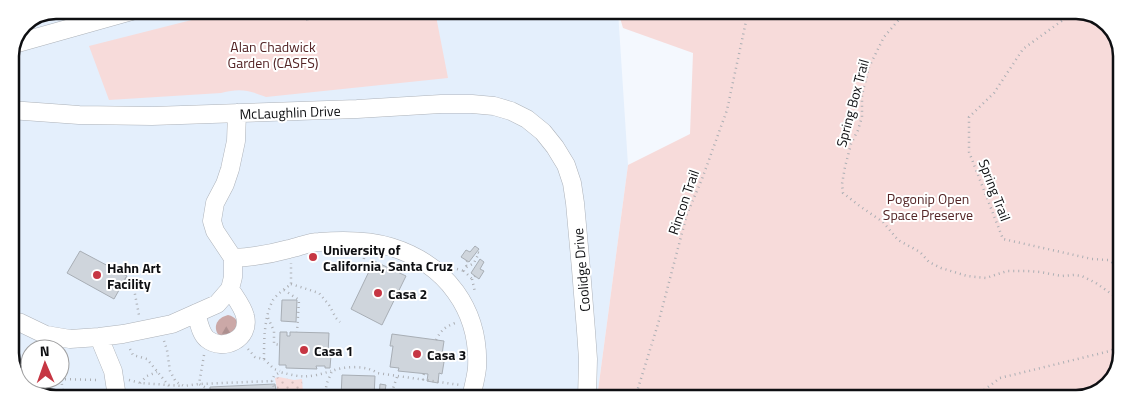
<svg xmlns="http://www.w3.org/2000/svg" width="1132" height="409" font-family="'Titillium Web',sans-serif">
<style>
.built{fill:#e4effc;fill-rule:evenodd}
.grass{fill:url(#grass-dots)}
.forest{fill:url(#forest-firs)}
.green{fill:#f7dbda}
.building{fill:#cfd5dc;stroke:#a8aeb5}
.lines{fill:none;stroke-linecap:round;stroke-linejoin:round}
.minor-casing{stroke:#adb2b9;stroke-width:19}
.path{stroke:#acafb4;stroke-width:2.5;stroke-dasharray:1 4;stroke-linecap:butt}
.minor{stroke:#fff;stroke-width:18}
.poi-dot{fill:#c63643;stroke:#fff;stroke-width:2}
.labels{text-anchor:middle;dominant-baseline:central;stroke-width:4;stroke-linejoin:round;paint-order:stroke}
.park-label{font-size:14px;fill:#542526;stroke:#fff}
.street-label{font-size:14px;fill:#0e0f12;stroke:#fff}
.poi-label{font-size:14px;font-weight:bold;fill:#0e0f12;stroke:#fff;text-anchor:start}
.rim{fill:none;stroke:#0e0f12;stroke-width:2.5}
</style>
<defs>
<pattern id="grass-dots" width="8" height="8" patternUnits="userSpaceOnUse" patternTransform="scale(1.25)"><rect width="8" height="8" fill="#f7dbda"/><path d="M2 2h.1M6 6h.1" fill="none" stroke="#d3bbba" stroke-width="1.8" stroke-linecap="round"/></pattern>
<pattern id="forest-firs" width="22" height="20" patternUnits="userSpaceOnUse" patternTransform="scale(1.25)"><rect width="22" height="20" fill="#cba8a7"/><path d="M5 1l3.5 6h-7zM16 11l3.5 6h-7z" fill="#ad8f8f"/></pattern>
</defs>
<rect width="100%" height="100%" fill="#f4f8fe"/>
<path class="built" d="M56 10 618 11 628 165 597 398 41 397 20 381 10 356V53L24 23ZM30 349H60V379H30Z"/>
<path class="grass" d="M279 377 294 380 302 379 303 393 278 395 275 378Z
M413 389 459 393 457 398 402 397 405 394Z"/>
<path class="forest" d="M228 315C236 317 238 321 240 330L220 337C212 328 216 318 228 315Z"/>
<path class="green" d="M231 10 435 11 448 78 266 97C248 90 240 88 221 93L109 100 89 46Z
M618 11 1091 12 1112 28 1122 53 1120 368 1104 390 1076 399 597 398 628 165 690 134 693 53 623 28Z"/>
<path class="building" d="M305 11H318L320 18 306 20Z
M475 246 479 249 469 262 461 257 466 250 470 252Z
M80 251 127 276 114 299 67 273Z
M480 259 484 262 480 269 484 271 479 279 471 273Z
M374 261 406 276 382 325 351 309Z
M282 300H297L296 322 281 321Z
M280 332H287V336H290V332L329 333 328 354 331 355 330 368H325V366H316L317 369 286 368V365H279Z
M392 334 444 341 441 361 444 362 442 374 439 373 438 383 427 381 428 374 398 371 399 368 390 367 393 346H390Z
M342 375 375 376 374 397H341Z
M275 384 277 397H210V387Z
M380 384 386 385 384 397H379Z"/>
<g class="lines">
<defs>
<path id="minor" d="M14 44 135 10
M10 110 79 115 152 116 357 109 441 104H472L494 106 511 111 527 119 543 132 555 147 566 165 572 183 575 203 581 269 586 331 588 359 587 398
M233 258C252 257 271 254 289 249 299 247 309 242 319 242 343 240 368 240 391 247 446 264 480 310 477 368 476 378 473 388 471 398
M196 313C199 322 200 333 207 339 223 352 251 339 245 316 243 307 235 297 230 289
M10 320 21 323 46 335 70 339 99 337 123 334 172 324 217 304 230 289 233 277V258L215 231 212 221 215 203 225 184 230 169 236 141 237 113
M99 337 113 371 117 397"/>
</defs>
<use href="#minor" class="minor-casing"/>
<path class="path" d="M903 12 902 16 884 37 869 67 862 95V117L858 130 851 144 845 167 842 184 843 193 861 207 883 222 898 240 920 252 929 262 941 268 967 276 986 278 1007 271H1027L1040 272 1062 276 1074 275 1082 276 1096 283 1120 300
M1074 12 1023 49 994 93 969 117V152L1003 239 1092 259 1108 260 1120 267
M364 258 363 265 371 269
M467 261 465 263 467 267
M457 269 464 271
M475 276 472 279 464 271 467 267 474 263 479 253 477 252
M125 278 133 284 139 315
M472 279 475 292
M291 284 319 293 329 305 336 318 340 322
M284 290 299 300 297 332
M268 318 274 331V344L280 345
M436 340C441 330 445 327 455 323
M164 341 167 350 170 371 176 382 184 386 199 384 272 381
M130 349 133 355 147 359 169 386
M248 349 255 357 264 359 274 369 280 371
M204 355 199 384 208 389 209 397
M264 359C264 340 264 317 273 300 277 294 286 288 291 284V263
M60 379 99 380
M61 379 64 397
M129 380 140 383 183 386
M423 380 424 373
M140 383 147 376 157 372
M29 388 42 385 53 380 58 379
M277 396 272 381 274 376 280 372C302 378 309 378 331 371
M253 397 299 395V397
M324 397 327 383 332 371C343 366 367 365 377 373L460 385
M390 397 397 377
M635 398 658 324 687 214 702 179 727 110 748 12
M972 399 1000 378 1110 351 1120 346"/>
<use href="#minor" class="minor"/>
</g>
<g class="poi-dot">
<circle cx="313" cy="257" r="5"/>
<circle cx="97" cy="275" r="5"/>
<circle cx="378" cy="293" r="5"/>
<circle cx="304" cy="350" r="5"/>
<circle cx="417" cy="354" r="5"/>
</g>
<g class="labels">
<g class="park-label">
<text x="273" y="46">Alan Chadwick<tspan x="273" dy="16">Garden (CASFS)</tspan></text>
<text x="928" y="198">Pogonip Open<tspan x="928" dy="16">Space Preserve</tspan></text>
</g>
<g class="street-label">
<text transform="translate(852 103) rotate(-75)">Spring Box Trail</text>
<text transform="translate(290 112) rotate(-2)">McLaughlin Drive</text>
<text transform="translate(995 190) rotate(69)">Spring Trail</text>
<text transform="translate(683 202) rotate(-71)">Rincon Trail</text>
<text transform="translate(581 270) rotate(-95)">Coolidge Drive</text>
</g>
<g class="poi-label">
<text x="323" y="249">University of<tspan x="323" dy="16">California, Santa Cruz</tspan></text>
<text x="107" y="267">Hahn Art<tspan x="107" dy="16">Facility</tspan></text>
<text x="388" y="293">Casa 2</text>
<text x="314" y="350">Casa 1</text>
<text x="427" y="354">Casa 3</text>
</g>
</g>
<path d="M0 0H1132V409H0ZM56 19H1076A37 37 0 0 1 1113 56V353A37 37 0 0 1 1076 390H56A37 37 0 0 1 19 353V56A37 37 0 0 1 56 19Z" fill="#fff" fill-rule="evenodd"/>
<path class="rim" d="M56 19H1076A37 37 0 0 1 1113 56V353A37 37 0 0 1 1076 390H56A37 37 0 0 1 19 353V56A37 37 0 0 1 56 19Z"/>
<g transform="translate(45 364) rotate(358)"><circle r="24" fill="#ffffff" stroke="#9f9fa0"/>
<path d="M0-4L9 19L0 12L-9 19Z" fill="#c63643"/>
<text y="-8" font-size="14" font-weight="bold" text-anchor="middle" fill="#0e0f12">N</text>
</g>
</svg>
